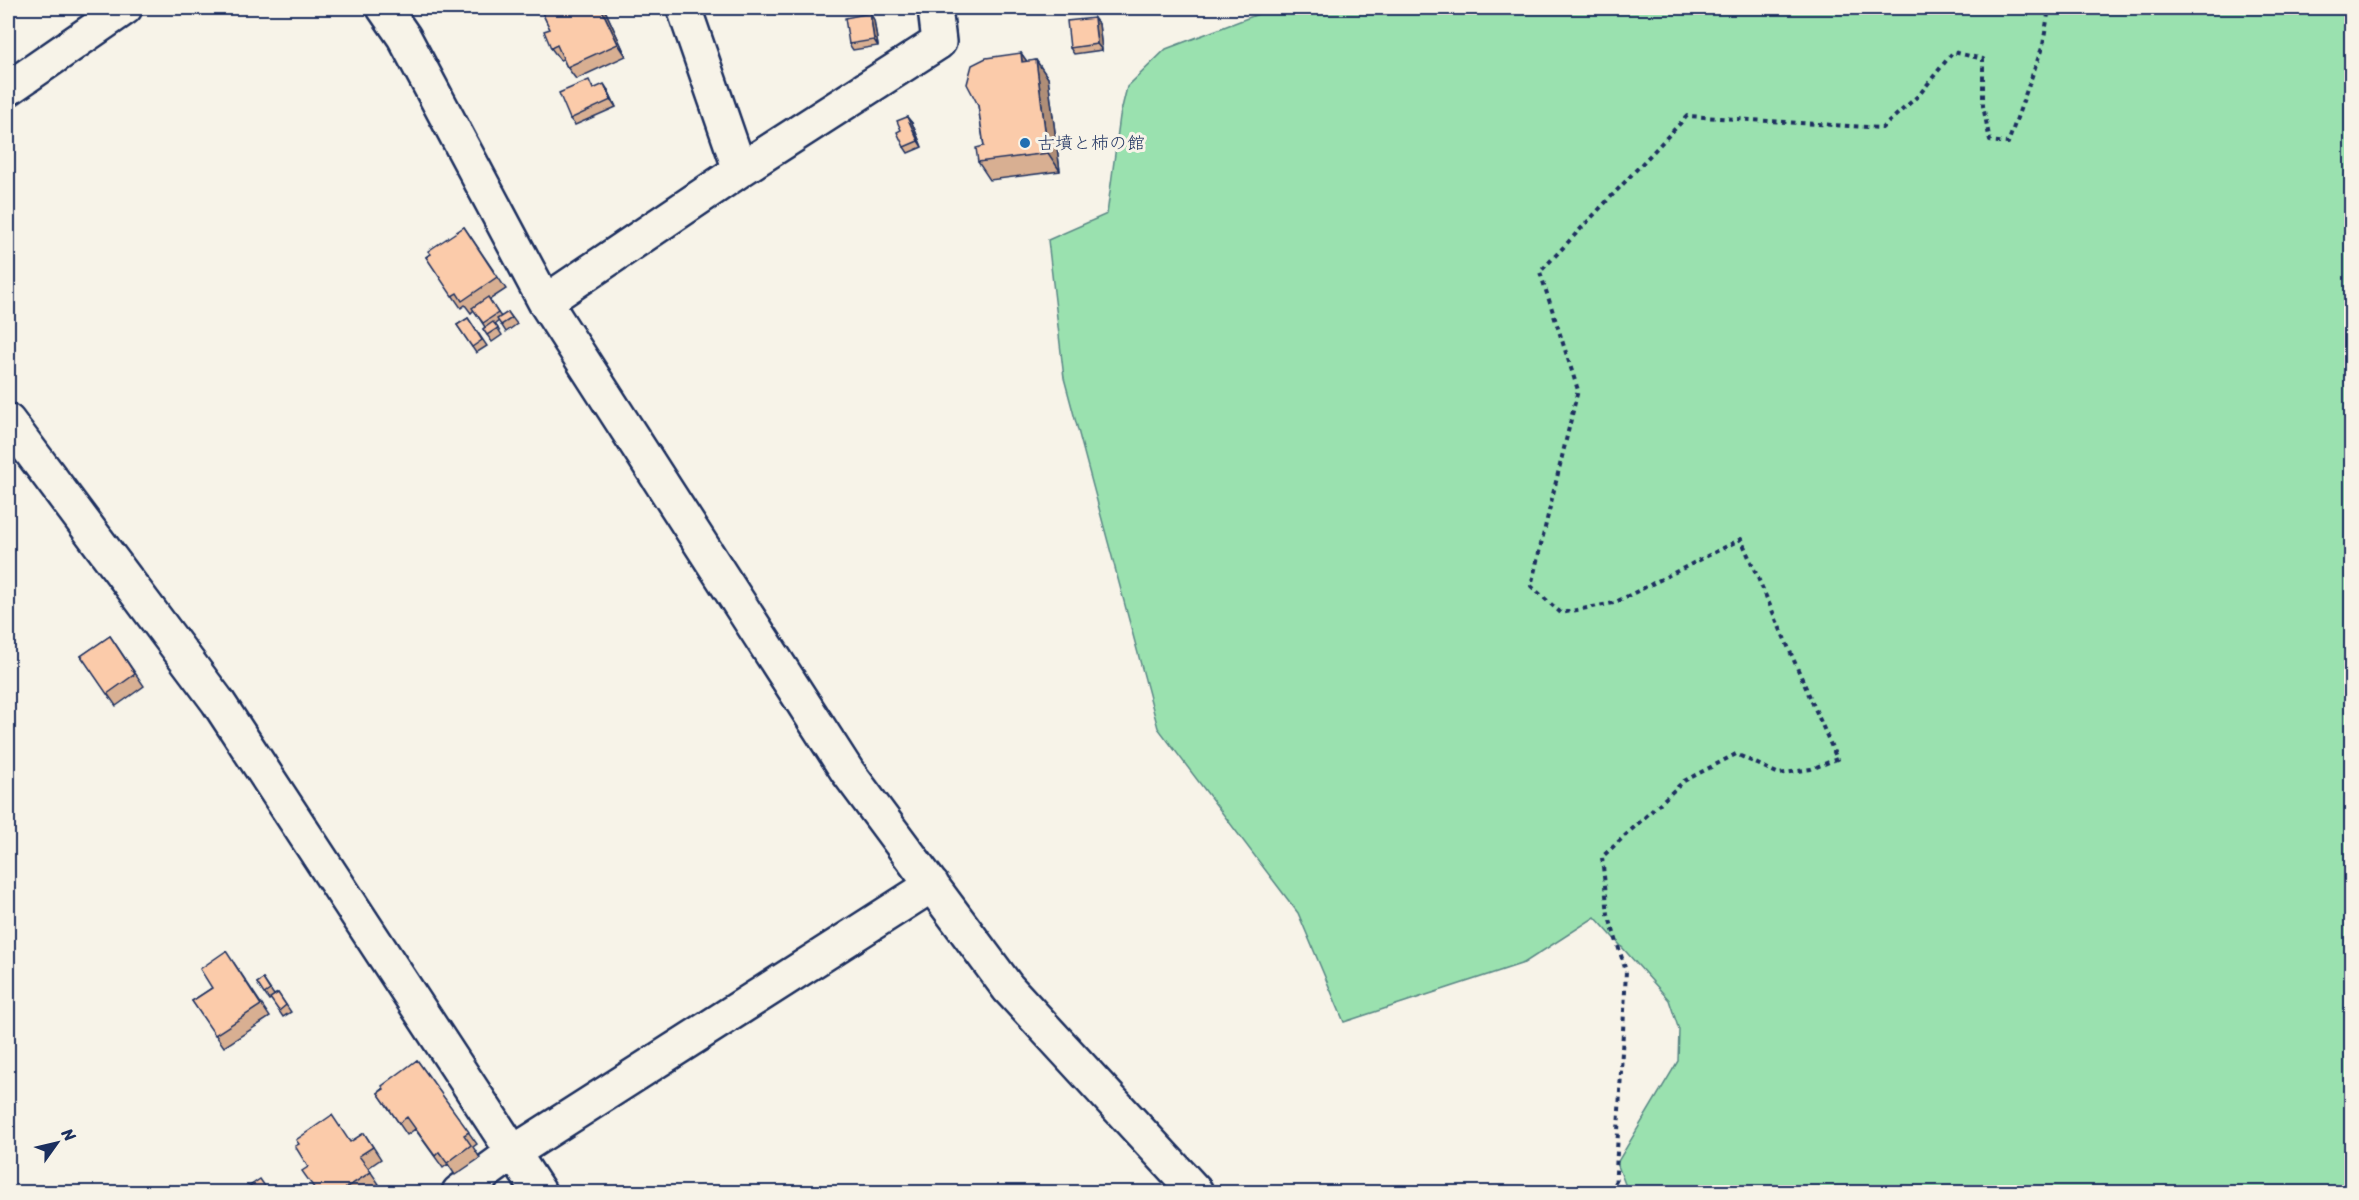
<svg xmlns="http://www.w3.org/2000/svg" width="2359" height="1200" font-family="Sriracha,'Klee One',sans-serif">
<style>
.green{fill:#9ae1af;stroke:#5a8886;stroke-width:1.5}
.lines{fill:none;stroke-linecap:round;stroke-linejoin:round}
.street-casing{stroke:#1b2f5e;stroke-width:38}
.path{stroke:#1b2f5e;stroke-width:4;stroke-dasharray:4.5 4.5;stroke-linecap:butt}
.street{stroke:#f7f3e8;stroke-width:33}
.wall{fill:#d8af92;stroke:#1b2f5e;stroke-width:1.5}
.shaded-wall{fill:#b08e77;stroke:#1b2f5e;stroke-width:1.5}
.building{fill:#fbcbaa;stroke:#1b2f5e;stroke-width:1.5}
.poi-dot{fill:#1f6fb2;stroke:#f7f3e8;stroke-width:2}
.labels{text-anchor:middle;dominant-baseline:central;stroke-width:6;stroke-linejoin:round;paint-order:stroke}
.poi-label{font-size:18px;fill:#1b2f5e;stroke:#f7f3e8;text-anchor:start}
</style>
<rect width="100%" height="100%" fill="#f7f3e8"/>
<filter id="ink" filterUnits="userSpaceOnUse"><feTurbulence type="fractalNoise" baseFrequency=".0167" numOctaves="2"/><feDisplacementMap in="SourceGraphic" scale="12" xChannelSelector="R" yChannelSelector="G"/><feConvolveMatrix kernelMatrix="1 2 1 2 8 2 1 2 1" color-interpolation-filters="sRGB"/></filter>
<g filter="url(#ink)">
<path class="green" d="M1274 8H2351V1192H1628L1617 1163 1678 1061 1679 1030 1669 1000 1595 917 1524 963 1344 1022 1298 913 1158 728 1064 378 1048 240 1107 214 1120 116 1127 87 1166 49Z"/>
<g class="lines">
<defs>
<path id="street" d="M384 8 404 37 545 302 847 771 1008 988 1196 1192
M684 8 740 170
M8 89 125 8
M545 302 740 170 939 42 935 8
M8 421 218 702 539 1192
M459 1192 511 1154 932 885"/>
</defs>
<use href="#street" class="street-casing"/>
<path class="path" d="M1615 1192 1626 971 1608 914 1602 857 1684 781 1736 754 1779 774 1811 769 1837 759 1741 539 1614 603 1561 613 1531 586 1578 390 1540 272 1687 116 1882 128 1919 95 1953 52 1983 59V106L1990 141 2008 143 2043 45 2049 8"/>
<use href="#street" class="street"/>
</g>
<path class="wall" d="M540 8H604L626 56 576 79 567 67 563 59 560 60 551 48 550 29Z
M771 8H793L775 14Z
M870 13 874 20 878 46 853 50 849 44Z
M1099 24 1102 50 1074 54 1070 48Z
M1021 53 1027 62 1036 60 1048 78 1060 171 990 180 978 162 984 146 978 105Z
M593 86 594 89 608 90 616 107 575 125 570 119Z
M907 117 912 123 922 147 908 153 904 147 901 130Z
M464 227 506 289 489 300 501 317 508 312 517 324 506 332 499 321 495 324 502 335 492 342 483 329 485 327 474 310 471 313 465 305 461 308 426 257Z
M468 318 487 346 476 353 457 325Z
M110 636 144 686 116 706 81 656Z
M234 963 270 1017 224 1047 192 1001 212 988Z
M263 979 274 995 278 993 291 1012 283 1017 271 999 269 1000 257 983Z
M417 1060 477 1144 473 1147 480 1158 455 1175 448 1164 443 1168 415 1129 407 1135 378 1093Z
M364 1133 381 1159 368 1168 379 1184 367 1192H317L308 1167 351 1142Z"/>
<path class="shaded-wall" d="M601 8H604L626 56 618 44Z
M870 13 874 20 878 46 874 40Z
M1094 18 1099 24 1102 50 1097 44Z
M1021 53 1033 70 1022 62Z
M1036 60 1048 78 1060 171 1048 153Z
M604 84 608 90 616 107 611 100Z
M907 117 912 123 922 147 918 141Z"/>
<path class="building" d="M540 8H601L618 44 567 67 557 45 551 48 544 31 550 29Z
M870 13 874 40 849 44 845 18Z
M1094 18 1097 44 1070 48 1067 21Z
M1021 53 1022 62 1036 60 1048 153 978 162 976 148 984 146 978 105 967 84 972 65 986 58Z
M589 80 593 89 604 84 611 100 570 119 559 93Z
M907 117 918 141 904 147 897 132 901 130 897 121Z
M464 227 497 277 462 301 457 293 452 296 426 257 431 254 428 251Z
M488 297 498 313 483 323 472 308Z
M508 312 512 318 501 325 497 319Z
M468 318 482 340 472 347 457 325Z
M493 322 498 328 487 335 483 329Z
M110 636 135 674 107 694 81 656Z
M226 951 261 1005 215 1035 192 1001 212 988 200 969Z
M263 979 270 990 264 994 257 983Z
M278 993 286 1005 279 1011 270 998Z
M417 1060 469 1132 464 1135 471 1145 447 1163 439 1152 435 1156 407 1117 399 1123 378 1093 384 1089 382 1086Z
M332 1115 350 1142 364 1133 373 1147 359 1156 371 1172 340 1192H317L302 1171 308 1167 295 1146 299 1144 296 1140Z
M260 1179 269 1192H241Z"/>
</g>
<circle class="poi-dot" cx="1025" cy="143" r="6"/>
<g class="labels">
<g class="poi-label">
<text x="1037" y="143">古墳と柿の館</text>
</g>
</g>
<rect width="2359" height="1200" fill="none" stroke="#f7f3e8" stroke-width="30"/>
<rect x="15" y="15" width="2329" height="1170" fill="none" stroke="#1b2f5e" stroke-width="2" filter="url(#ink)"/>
<g transform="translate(57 1143) rotate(56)" stroke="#f7f3e8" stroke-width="4.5" paint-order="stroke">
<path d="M0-4.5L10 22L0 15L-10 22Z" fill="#1b2f5e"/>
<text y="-9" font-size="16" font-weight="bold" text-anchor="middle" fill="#1b2f5e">N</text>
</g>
</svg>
